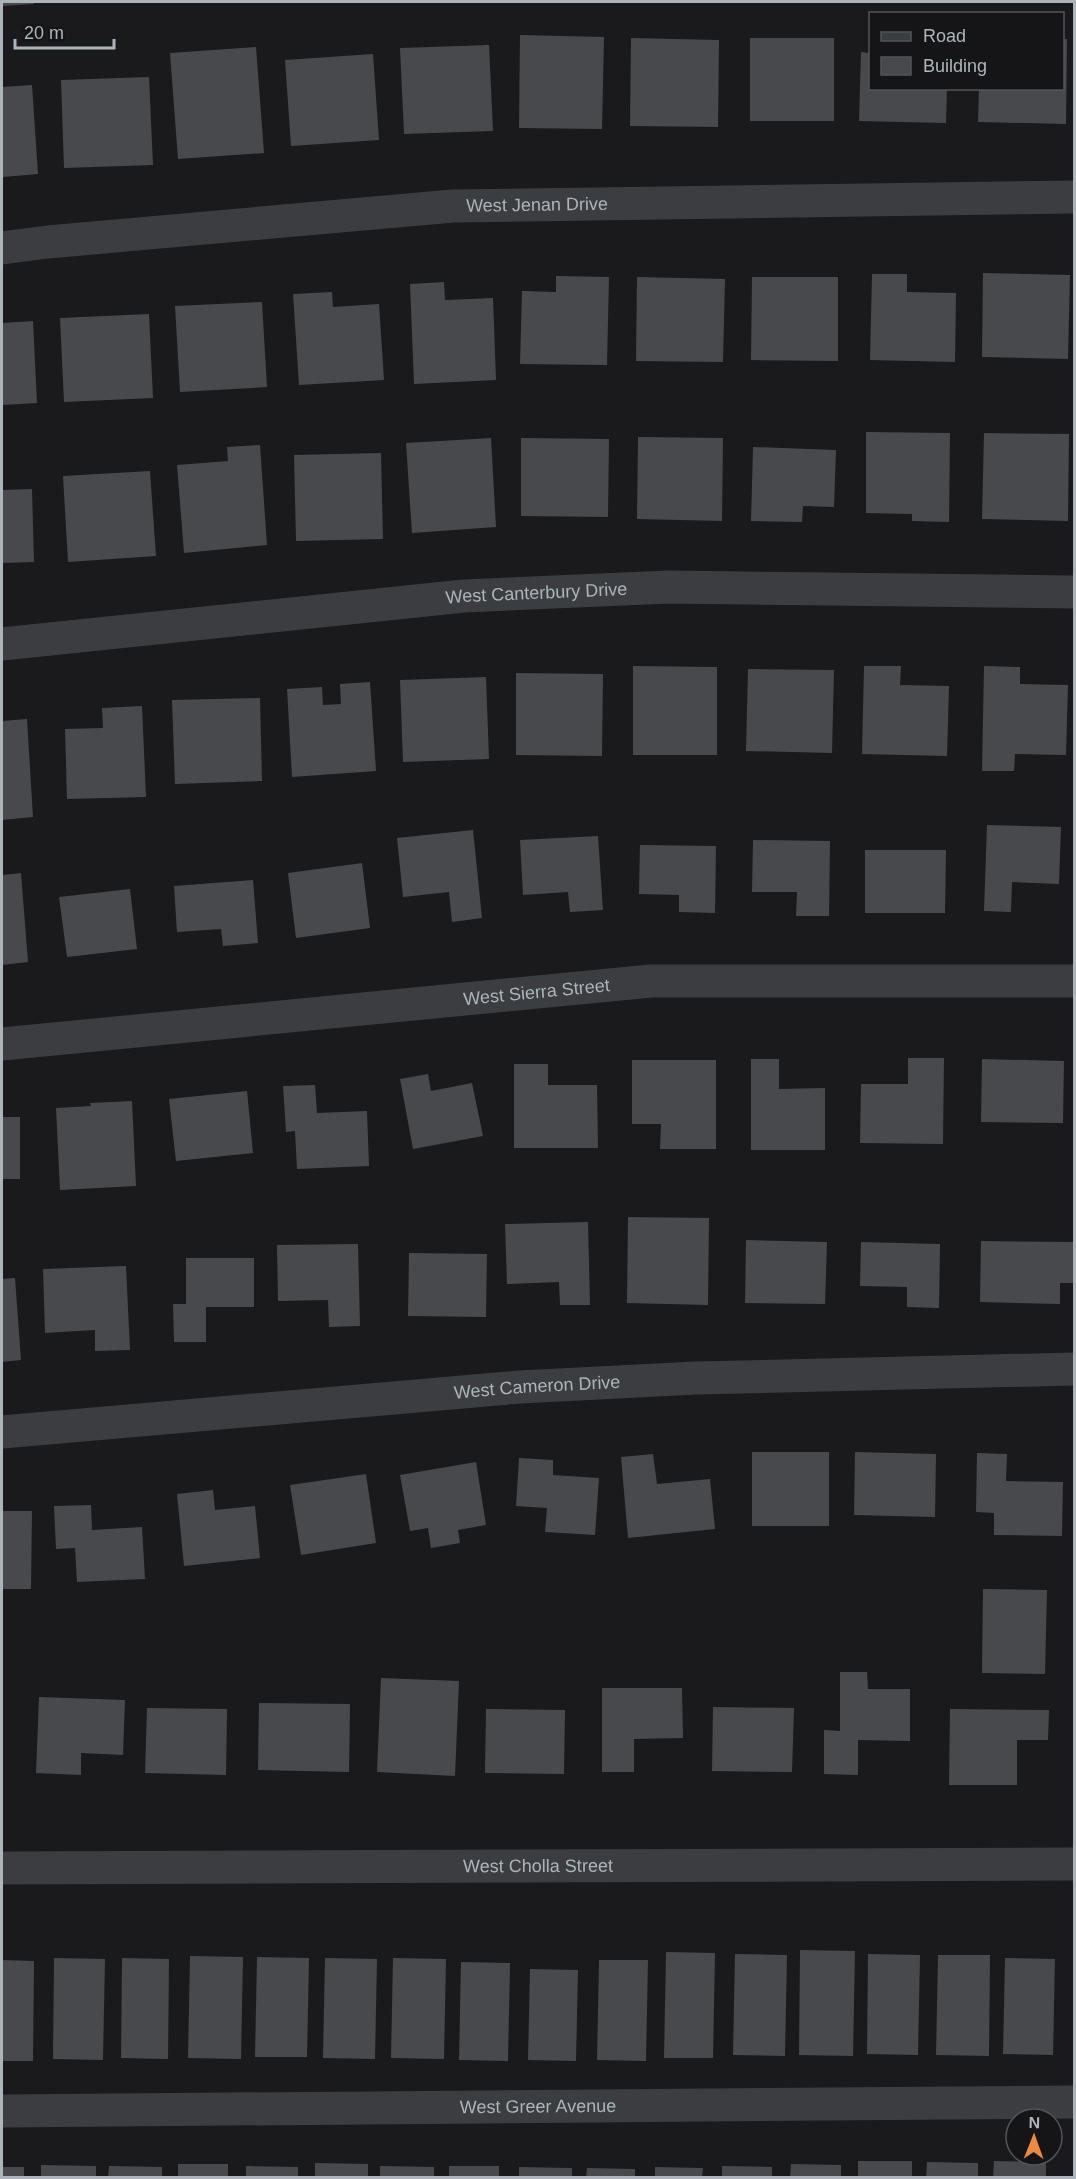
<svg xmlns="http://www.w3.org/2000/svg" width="1076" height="2179" font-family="Arial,sans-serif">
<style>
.building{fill:#47494c}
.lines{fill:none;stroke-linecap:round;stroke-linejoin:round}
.minor{stroke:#3b3d41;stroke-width:33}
.labels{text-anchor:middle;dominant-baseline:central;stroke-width:4.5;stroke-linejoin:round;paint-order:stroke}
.street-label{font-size:18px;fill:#adb5bb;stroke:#151517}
</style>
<rect width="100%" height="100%" fill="#1a1a1c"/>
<path class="building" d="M2 2H33L34 4 2 6Z
M520 35 604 37 602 129 519 128Z
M631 38 719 40 718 127 630 126Z
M750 38H834V121H750Z
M1062 39H1067L1066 124 978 122 979 88H1062Z
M489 45 493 131 404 134 400 48Z
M256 47 264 153 178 159 170 53Z
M861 52 870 53V88H947L946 123 859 121Z
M373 54 379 140 291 146 285 60Z
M149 77 153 165 64 168 61 80Z
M32 85 38 174 3 177 2 158V87Z
M983 273 1070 275 1068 359 982 357Z
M872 274H907V292L956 293 955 362 870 360Z
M556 276 609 277 607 365 520 364 522 291 556 292Z
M637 277 725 279 723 362 636 361Z
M752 277H838V361L751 360Z
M444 282 445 300 493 298 496 380 414 384 410 284Z
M332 292 333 307 379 304 384 380 299 385 293 294Z
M262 302 267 387 180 392 175 306Z
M149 314 153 398 64 402 60 318Z
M33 321 37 403 2 405V323Z
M866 432 950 433 949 522 912 521V514L866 513Z
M984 433 1069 434 1068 521 982 519Z
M638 437 723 438 722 521 637 519Z
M491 438 496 527 412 533 406 443Z
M521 438 609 439 608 517 521 516Z
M260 445 267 545 184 553 177 465 228 461 227 447Z
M753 447 836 450 834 507 803 506 802 522 751 521Z
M381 453 383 539 296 541 294 455Z
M150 471 156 556 68 562 63 476Z
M32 489 34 562 2 563V490Z
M633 666 717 667V755H633Z
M864 666H901L900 685 949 686 947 756 862 754Z
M984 666 1020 667V684L1068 685 1066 755 1015 754 1014 771H982Z
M748 669 834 670 832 753 746 751Z
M516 673 603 674 602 756 516 755Z
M486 677 489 759 403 762 400 680Z
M370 682 376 771 292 777 287 689 322 687 323 705 341 704 340 684Z
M260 698 262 781 175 784 172 700Z
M142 706 146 797 67 799 65 729 103 728 102 708Z
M27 719 33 817 2 820V721Z
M987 825 1061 827 1059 884 1012 882 1011 912 984 911Z
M473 830 482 918 452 922 449 892 403 897 397 838Z
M598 836 603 910 570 912 568 892 523 895 520 840Z
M753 840 830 841 829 916H796L797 892H752Z
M640 845 716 846 715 913 679 912V895L639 894Z
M865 850H946L945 913H865Z
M362 863 370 928 296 938 288 873Z
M21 873 28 962 2 965V875Z
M253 880 258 943 223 946 221 929 177 932 174 886Z
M130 889 137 949 67 957 59 897Z
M908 1058H944L943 1144 860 1143 861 1084H908Z
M751 1059H779V1089L825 1088V1150H751Z
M982 1059 1064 1061 1063 1123 981 1122Z
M632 1060H716V1149H660L661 1124H632Z
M514 1064H548V1085H597L598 1148H514Z
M428 1074 431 1091 472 1083 483 1136 413 1149 400 1079Z
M315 1085 317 1113 367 1111 369 1166 297 1169 295 1131 286 1132 283 1086Z
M247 1091 253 1153 176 1161 169 1099Z
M132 1101 136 1186 60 1190 56 1108 91 1106 90 1103Z
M2 1117H20V1179H2Z
M628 1217 709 1218 708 1305 627 1303Z
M588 1222 590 1305H560L559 1282 507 1284 505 1224Z
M746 1240 827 1242 825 1304 745 1303Z
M981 1241 1074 1242V1283H1060V1304L980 1302Z
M861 1242 940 1244 939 1308 907 1307V1287L860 1286Z
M358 1244 360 1326 329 1327 328 1300 278 1301 277 1245Z
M409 1253 487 1254 486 1317 408 1316Z
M186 1258H254V1307H206V1342H174L173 1304H186Z
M126 1266 130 1350 95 1351V1330L45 1333 43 1269Z
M15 1278 21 1360 2 1362V1279Z
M752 1452H829V1526H752Z
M855 1452 936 1454 935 1517 854 1515Z
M977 1453 1007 1454 1006 1481 1063 1482 1062 1536 994 1535V1513L976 1512Z
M653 1454 657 1484 710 1479 715 1529 628 1538 621 1457Z
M519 1458 553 1460V1475L599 1478 595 1535 545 1532 547 1508 516 1506Z
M476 1462 486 1525 458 1530 460 1543 431 1548 428 1528 410 1531 400 1475Z
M366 1474 376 1543 301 1555 290 1485Z
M213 1490 215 1510 255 1506 260 1558 184 1566 177 1494Z
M91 1505 92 1530 142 1527 145 1579 77 1582 75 1548 56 1549 54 1506Z
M2 1511H32L31 1589H2Z
M983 1589 1047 1590 1045 1674 982 1673Z
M840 1672H867L868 1689H910V1741L858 1740V1775L824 1774V1730L840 1731Z
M381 1678 459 1681 455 1776 377 1772Z
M602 1688H682L683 1738 634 1739V1772H602Z
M39 1697 125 1700 123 1755 81 1753V1775L36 1773Z
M259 1703 350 1704 349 1772 258 1770Z
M713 1707 794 1708 792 1772 712 1771Z
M147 1708 227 1709 226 1775 145 1773Z
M486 1709 565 1710 564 1774 485 1773Z
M950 1709 1049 1710 1048 1740H1017V1785H949Z
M800 1950 855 1951 853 2056 799 2055Z
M666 1952 715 1953 713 2058H664Z
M735 1954 787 1955 785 2056 733 2055Z
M868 1954 920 1955 918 2055 867 2054Z
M938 1955H990L989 2056 936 2055Z
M190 1956 243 1957 241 2059 188 2058Z
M257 1957 309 1958 307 2057H255Z
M54 1958 105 1959 103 2060 53 2059Z
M122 1958 169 1959 168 2059 121 2058Z
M325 1958 377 1959 375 2059 323 2058Z
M393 1958 446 1959 444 2059 391 2058Z
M1005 1958 1055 1959 1053 2055 1003 2054Z
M2 1960 34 1961 33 2061H2Z
M599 1960H648L646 2061 597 2060Z
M461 1962 510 1963 508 2061 459 2060Z
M530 1969 578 1970 576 2061 528 2060Z
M858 2161H912V2178H858Z
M994 2161 1046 2162V2178H993Z
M927 2162 978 2163V2178H926Z
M315 2163 368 2164V2178H315Z
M178 2164H228V2178H178Z
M791 2164 841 2165V2178H790Z
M41 2165 96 2166V2178H41Z
M109 2166 162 2167V2178H108Z
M246 2166 298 2167V2178H246Z
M380 2166 434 2167V2178H380Z
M449 2166H499V2178H449Z
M722 2166 772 2167V2178H722Z
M2 2167H24V2178H2Z
M519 2167 572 2168V2178H519Z
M655 2167 703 2168 702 2178H655Z
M587 2168 635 2169V2178H586Z"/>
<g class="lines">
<g class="minor">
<path id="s1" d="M2 248 48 242 453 206 1074 197"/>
<path id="s2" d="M2 644 464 596 669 587 1074 592"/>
<path id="s3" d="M2 1044 651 981H1074"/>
<path id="s4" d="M2 1432 520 1387 696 1378 1074 1369"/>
<path id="s5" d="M2 1868 1074 1864"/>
<path id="s6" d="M2 2111 1074 2102"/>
</g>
</g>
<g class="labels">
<g class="street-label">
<text stroke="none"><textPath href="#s1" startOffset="537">West Jenan Drive</textPath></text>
<text stroke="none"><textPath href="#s2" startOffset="537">West Canterbury Drive</textPath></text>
<text stroke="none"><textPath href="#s3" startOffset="537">West Sierra Street</textPath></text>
<text stroke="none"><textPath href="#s4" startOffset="537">West Cameron Drive</textPath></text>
<text stroke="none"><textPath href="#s5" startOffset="536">West Cholla Street</textPath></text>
<text stroke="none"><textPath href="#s6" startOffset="536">West Greer Avenue</textPath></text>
</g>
</g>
<rect width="1076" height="2179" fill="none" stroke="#adb5bb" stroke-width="6"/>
<rect x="869" y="12" width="195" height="78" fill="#151517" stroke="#525559" stroke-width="1.5"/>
<rect x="881" y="32" width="30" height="9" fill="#3b3d41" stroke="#525559" stroke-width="1.5"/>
<text x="923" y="42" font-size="18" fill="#adb5bb">Road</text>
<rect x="881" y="57" width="30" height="18" fill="#47494c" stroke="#525559" stroke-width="1.5"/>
<text x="923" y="72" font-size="18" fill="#adb5bb">Building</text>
<g transform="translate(1034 2137) rotate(1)"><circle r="28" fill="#151517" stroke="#525559" stroke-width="1.5"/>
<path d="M0-4.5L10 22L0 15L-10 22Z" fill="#eb8a43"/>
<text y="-9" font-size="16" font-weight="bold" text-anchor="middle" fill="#adb5bb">N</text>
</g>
<path d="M15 39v9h99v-9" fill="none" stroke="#adb5bb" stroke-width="3"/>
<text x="24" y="39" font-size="18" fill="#adb5bb" stroke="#151517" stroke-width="4.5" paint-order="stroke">20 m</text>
</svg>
